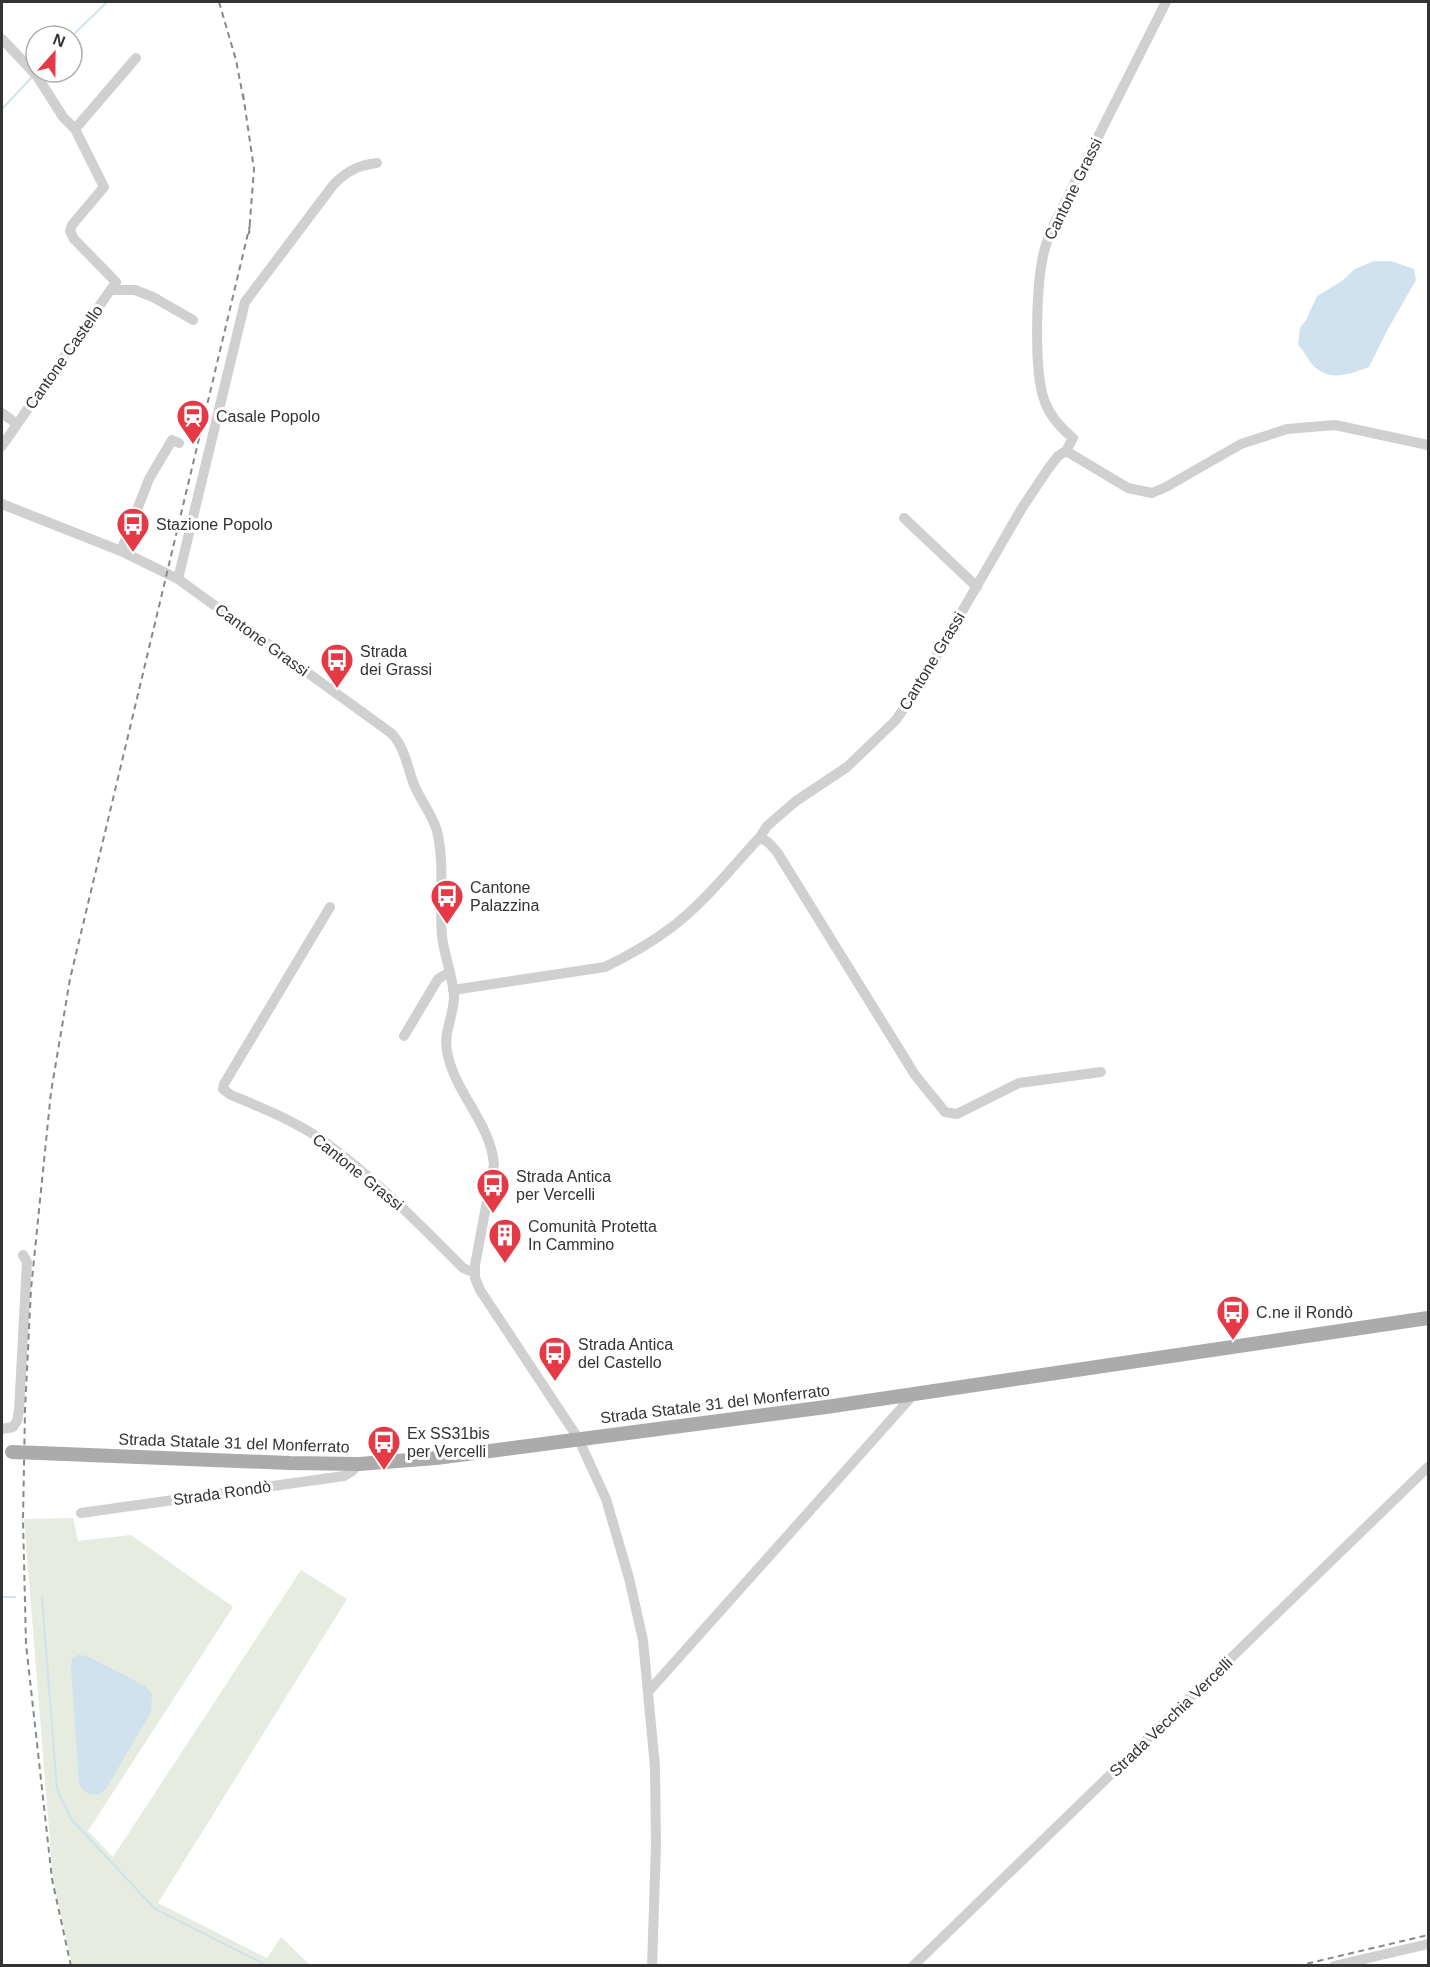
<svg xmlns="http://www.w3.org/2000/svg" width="1430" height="1967" font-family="Helvetica,sans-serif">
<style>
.green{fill:#e6ecdf}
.water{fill:#cfe2ee}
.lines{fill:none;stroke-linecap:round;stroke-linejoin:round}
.stream{stroke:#cfe2ee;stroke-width:2}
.minor{stroke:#d0d0d0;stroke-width:10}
.major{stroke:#ababab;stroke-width:14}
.rail{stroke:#888;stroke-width:2;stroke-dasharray:6 4.5;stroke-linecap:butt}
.major-bridge{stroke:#ababab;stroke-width:14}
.labels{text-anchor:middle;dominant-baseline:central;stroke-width:6;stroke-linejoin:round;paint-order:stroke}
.street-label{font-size:16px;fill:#333;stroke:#fff}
.poi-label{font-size:16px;fill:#333;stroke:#fff;text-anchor:start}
</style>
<rect width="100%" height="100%" fill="#fff"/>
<path class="green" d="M73 1518 78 1541 131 1535 233 1607 88 1831 113 1857 301 1570 347 1599 158 1903 267 1958 281 1937 310 1965H72L53 1879 24 1519Z"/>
<path class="water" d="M1374 261H1391L1414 269 1416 280 1388 329 1369 367C1350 374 1328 383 1312 364 1307 358 1304 351 1298 345L1300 328 1306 320 1317 296 1342 281 1355 269Z
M78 1655 87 1656 145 1686 152 1694 151 1712 106 1789 98 1795C89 1794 82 1793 79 1783L71 1667 72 1658Z"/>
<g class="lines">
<path class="stream" d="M72 36 107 2
M2 109 33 76
M2 1597H15
M42 1598 57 1789 71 1819 155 1909 268 1966"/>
<path class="minor" d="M2 39 37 76 63 117 75 129
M111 290H135L153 297 193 320
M2 413 17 424
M2 446 116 282 74 239 70 231 72 225 104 187 75 129 136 58
M1066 451 1128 488 1152 493 1166 487 1241 444 1287 429 1335 425 1428 445
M2 504 121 551 178 579 391 733C404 746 407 765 413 782 419 799 432 813 437 831 445 864 439 901 442 936 444 956 454 979 454 998 453 1019 442 1034 448 1056 457 1095 490 1123 494 1164L475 1265V1278L480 1290 578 1438 606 1499 629 1578 643 1640 655 1767 656 1845 652 1966
M904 518 977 587
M121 551 149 479 172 440 179 443
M178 579 245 302 334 184C347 171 359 165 377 163
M760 837 769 843 777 852 915 1075 945 1112 957 1114 1019 1083 1101 1072
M330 907 224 1084 223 1089 231 1095C262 1108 295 1121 322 1140 374 1177 418 1223 463 1268L475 1273
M453 990 605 967C628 956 652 942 672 927 705 902 732 867 760 837L767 826 796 801 847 767 896 720 920 684 1022 508 1048 469 1058 456 1066 451 1073 438C1062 429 1050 416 1045 402 1033 373 1036 279 1045 248 1047 241 1050 234 1053 226L1166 2
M404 1036 438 979 448 973
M2 1429 13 1427 17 1421 19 1411 27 1262 23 1255
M81 1513 344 1476 351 1472 359 1464
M648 1692 914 1394
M913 1966 1428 1467
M1334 1966 1428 1944"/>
<path class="major" d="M39 1453 290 1463 359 1464 436 1458 826 1407 1428 1318"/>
<path class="rail" d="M219 2 236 60 244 102
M243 94 254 169 249 234
M71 1966 52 1879 26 1644 23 1520 25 1410 31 1289 51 1092 70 979 250 225
M1297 1966 1428 1935"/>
<path class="major-bridge" d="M12 1452 39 1453"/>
</g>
<defs>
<symbol id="station-pin" viewBox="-11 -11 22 30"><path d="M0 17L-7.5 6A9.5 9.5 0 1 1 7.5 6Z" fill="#e63946" stroke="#fff"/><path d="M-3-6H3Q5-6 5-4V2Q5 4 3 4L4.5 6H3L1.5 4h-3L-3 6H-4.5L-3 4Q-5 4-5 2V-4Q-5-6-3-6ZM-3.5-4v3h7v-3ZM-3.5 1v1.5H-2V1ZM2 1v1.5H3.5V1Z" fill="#fff"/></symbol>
<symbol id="bus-pin" viewBox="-11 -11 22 30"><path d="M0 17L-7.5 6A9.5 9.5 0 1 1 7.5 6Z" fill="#e63946" stroke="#fff"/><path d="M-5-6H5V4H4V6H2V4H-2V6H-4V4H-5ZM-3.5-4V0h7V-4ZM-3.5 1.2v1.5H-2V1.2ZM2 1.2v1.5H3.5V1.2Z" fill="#fff"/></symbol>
<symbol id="building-pin" viewBox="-11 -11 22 30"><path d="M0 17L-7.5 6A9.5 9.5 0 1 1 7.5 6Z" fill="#e63946" stroke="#fff"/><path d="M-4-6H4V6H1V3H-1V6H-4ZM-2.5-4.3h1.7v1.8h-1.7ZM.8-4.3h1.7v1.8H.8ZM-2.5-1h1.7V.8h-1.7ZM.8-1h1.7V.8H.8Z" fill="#fff"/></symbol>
</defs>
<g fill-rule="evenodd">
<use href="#station-pin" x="174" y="397" width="38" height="52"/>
<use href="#bus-pin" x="114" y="505" width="38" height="52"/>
<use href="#bus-pin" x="318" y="641" width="38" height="52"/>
<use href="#bus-pin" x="428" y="877" width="38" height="52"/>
<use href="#bus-pin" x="474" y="1166" width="38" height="52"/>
<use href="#building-pin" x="486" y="1216" width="38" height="52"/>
<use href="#bus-pin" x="1214" y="1293" width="38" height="52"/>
<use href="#bus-pin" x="536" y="1334" width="38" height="52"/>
<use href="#bus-pin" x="365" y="1423" width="38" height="52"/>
</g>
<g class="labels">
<g class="street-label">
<text transform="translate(1073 189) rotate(-64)">Cantone Grassi</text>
<text transform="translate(64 357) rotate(-55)">Cantone Castello</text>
<text transform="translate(262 640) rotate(36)">Cantone Grassi</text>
<text transform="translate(932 661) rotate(-59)">Cantone Grassi</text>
<text transform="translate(358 1172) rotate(39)">Cantone Grassi</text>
<text transform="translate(715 1404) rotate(-7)">Strada Statale 31 del Monferrato</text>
<text transform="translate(234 1443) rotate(2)">Strada Statale 31 del Monferrato</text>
<text transform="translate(222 1493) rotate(-8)">Strada Rondò</text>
<text transform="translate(1171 1717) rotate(-44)">Strada Vecchia Vercelli</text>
</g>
<g class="poi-label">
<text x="216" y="416">Casale Popolo</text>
<text x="156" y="524">Stazione Popolo</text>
<text x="360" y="651">Strada<tspan x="360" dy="18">dei Grassi</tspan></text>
<text x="470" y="887">Cantone<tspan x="470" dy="18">Palazzina</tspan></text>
<text x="516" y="1176">Strada Antica<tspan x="516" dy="18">per Vercelli</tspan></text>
<text x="528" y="1226">Comunità Protetta<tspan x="528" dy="18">In Cammino</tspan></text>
<text x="1256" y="1312">C.ne il Rondò</text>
<text x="578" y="1344">Strada Antica<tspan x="578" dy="18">del Castello</tspan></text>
<text x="407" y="1433">Ex SS31bis<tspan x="407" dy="18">per Vercelli</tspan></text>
</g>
</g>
<rect width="1430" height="1967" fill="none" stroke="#333333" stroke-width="6"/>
<g transform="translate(54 54) rotate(21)"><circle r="28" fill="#ffffff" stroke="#adadad" stroke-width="1.5"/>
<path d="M0-4.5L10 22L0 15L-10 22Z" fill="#e63946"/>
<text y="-9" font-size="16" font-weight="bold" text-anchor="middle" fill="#333333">N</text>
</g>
</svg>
